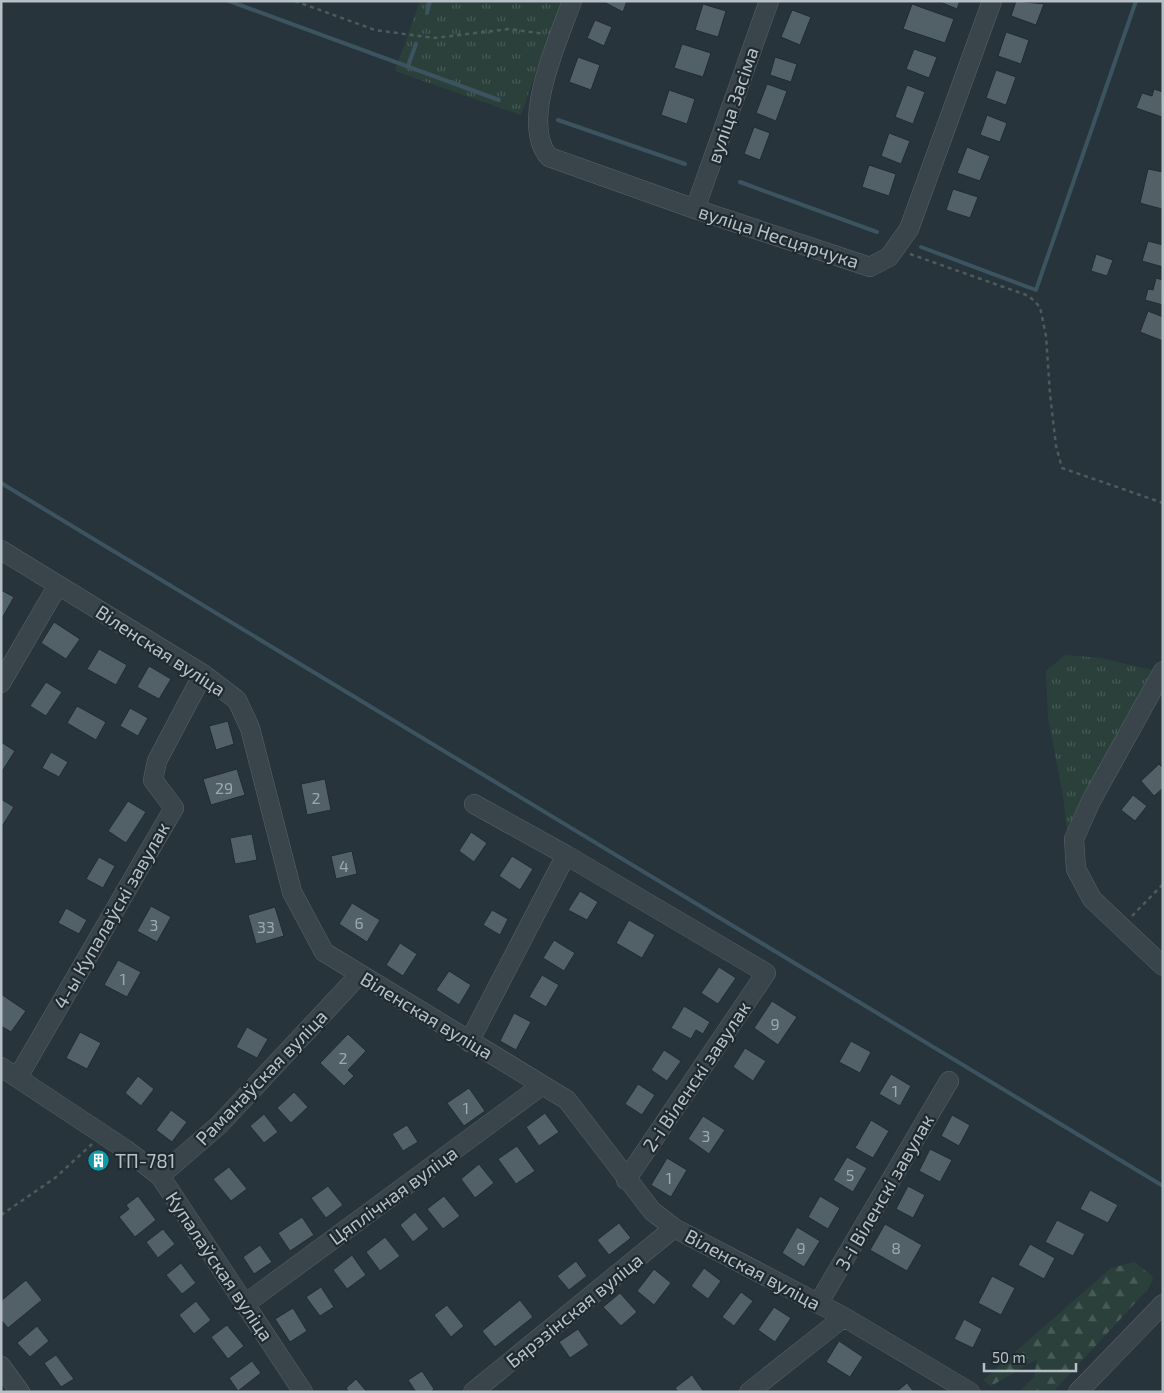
<svg xmlns="http://www.w3.org/2000/svg" width="1164" height="1393" font-family="'Exo 2',sans-serif">
<style>
.grass{fill:url(#grass-tufts)}
.forest{fill:url(#forest-firs)}
.lines{fill:none;stroke-linecap:round;stroke-linejoin:round}
.stream{stroke:#3c545f;stroke-width:4}
.building{fill:#526168;stroke:#212c32}
.minor-casing{stroke:#586369;stroke-width:20}
.path{stroke:#4a5d5a;stroke-width:2.5;stroke-dasharray:4 4;stroke-linecap:butt}
.minor{stroke:#3a454b;stroke-width:19}
.labels{text-anchor:middle;dominant-baseline:central;stroke-width:4.5;stroke-linejoin:round;paint-order:stroke}
.number-label{font-size:16px;fill:#9da8ae}
.street-label{font-size:19px;fill:#b6c0c6;stroke:#1f2a30}
.poi-label{font-size:19px;fill:#b6c0c6;stroke:#1f2a30;text-anchor:start}
</style>
<defs>
<pattern id="grass-tufts" width="24" height="20" patternUnits="userSpaceOnUse" patternTransform="scale(1.25)"><rect width="24" height="20" fill="#2b403b"/><path d="M3 7l-1-3M5 7V3M7 7l1-3M15 17l-1-3M17 17v-4M19 17l1-3" fill="none" stroke="#485a56"/></pattern>
<pattern id="forest-firs" width="22" height="20" patternUnits="userSpaceOnUse" patternTransform="scale(1.25)"><rect width="22" height="20" fill="#2b403b"/><path d="M5 1l3.5 6h-7zM16 11l3.5 6h-7z" fill="#485a56"/></pattern>
</defs>
<rect width="100%" height="100%" fill="#27343b"/>
<path class="grass" d="M420 1H561L521 115 395 71Z
M1065 655 1101 658 1152 670 1067 830 1063 796 1048 718 1046 671Z"/>
<path class="forest" d="M1134 1262 1150 1274 1153 1279 1148 1289 1053 1392H1019L1034 1377 1037 1359 991 1386 983 1380 1111 1268Z"/>
<g class="lines">
<path class="stream" d="M229 1 499 100
M427 13 430 1
M408 66 416 44
M558 120 685 164
M740 182 877 232
M921 247 1036 290 1136 1
M1 483 1163 1186"/>
</g>
<path class="building" d="M602 1H627L623 12Z
M938 1H960L957 9Z
M1016 1 1044 4 1036 25 1011 16Z
M703 4 726 11 718 37 695 30Z
M912 4 954 19 945 43 903 29Z
M792 10 811 17 800 45 781 37Z
M595 20 612 27 604 46 587 38Z
M1006 32 1029 40 1021 64 998 56Z
M682 44 711 53 703 77 674 68Z
M914 49 937 57 929 78 906 69Z
M578 57 600 65 591 90 569 82Z
M775 57 797 64 791 82 770 75Z
M996 70 1016 77 1006 105 986 98Z
M767 84 787 91 776 121 756 113Z
M907 85 925 92 913 124 895 117Z
M1154 89 1163 92 1162 117 1136 108 1142 93 1152 96Z
M669 90 695 99 687 124 661 115Z
M987 115 1007 123 1000 142 980 135Z
M754 127 770 133 760 160 744 154Z
M889 133 910 141 901 164 881 156Z
M967 147 990 156 980 181 957 173Z
M869 165 896 174 889 196 862 187Z
M1148 169 1163 172 1162 209 1140 203Z
M953 189 978 197 970 218 946 210Z
M1148 241 1163 245V267L1142 261Z
M1096 254 1113 260 1107 276 1091 271Z
M1156 278 1163 280V305L1145 300 1148 289 1153 290Z
M1148 311 1163 317V341L1140 332Z
M1 590 14 597 1 620Z
M54 622 80 639 66 659 41 643Z
M99 649 127 665 116 685 87 669Z
M149 666 171 679 159 699 137 687Z
M46 682 62 692 46 716 30 706Z
M77 706 106 722 96 740 67 723Z
M130 708 148 718 138 736 120 726Z
M228 721 234 744 216 750 209 726Z
M1 742 15 751 1 773Z
M51 752 68 762 59 777 42 768Z
M1159 764 1163 768V788L1154 796 1141 781Z
M237 769 245 795 211 805 203 779Z
M325 779 331 810 307 815 301 784Z
M1133 795 1147 806 1135 821 1121 810Z
M1 799 14 807 1 828Z
M128 801 146 812 126 843 108 831Z
M471 832 487 843 474 862 459 851Z
M252 834 257 860 235 864 230 838Z
M352 851 357 874 336 879 331 856Z
M512 856 533 869 520 890 499 876Z
M99 857 115 866 103 888 86 879Z
M580 891 598 902 587 920 568 910Z
M352 903 380 920 367 942 339 924Z
M151 906 171 917 157 942 137 931Z
M275 907 284 936 256 944 248 915Z
M66 908 87 920 79 934 58 923Z
M492 910 508 919 500 935 483 925Z
M629 920 655 935 642 958 616 943Z
M554 940 575 953 564 971 543 958Z
M400 943 417 954 403 976 386 965Z
M118 960 141 972 127 997 104 985Z
M719 967 736 978 718 1004 701 993Z
M449 971 471 985 459 1005 436 990Z
M542 975 559 985 546 1007 529 997Z
M1 994 26 1011 11 1032 1 1026Z
M772 1001 797 1017 778 1045 754 1028Z
M684 1006 710 1022 703 1034 696 1030 691 1039 671 1028Z
M514 1013 531 1022 516 1050 500 1041Z
M247 1027 268 1039 257 1058 236 1047Z
M80 1032 101 1043 87 1069 66 1058Z
M348 1034 366 1051 348 1070 354 1076 344 1086 320 1063Z
M851 1041 871 1052 860 1073 839 1062Z
M745 1048 766 1061 753 1081 733 1067Z
M664 1050 681 1061 667 1081 651 1070Z
M891 1074 911 1086 900 1106 879 1094Z
M138 1076 154 1089 141 1106 125 1093Z
M638 1084 655 1095 642 1115 625 1104Z
M469 1088 485 1111 464 1126 447 1103Z
M294 1092 308 1107 291 1123 277 1108Z
M171 1110 187 1122 172 1142 156 1130Z
M545 1113 559 1132 539 1146 526 1127Z
M264 1114 278 1132 264 1143 250 1126Z
M952 1115 970 1125 959 1146 941 1136Z
M703 1116 725 1130 709 1154 688 1139Z
M871 1120 889 1131 873 1158 855 1148Z
M407 1125 418 1142 403 1151 392 1134Z
M517 1146 535 1171 516 1184 498 1159Z
M930 1149 952 1160 940 1182 919 1171Z
M99 1151 108 1160 100 1170 90 1161Z
M847 1157 867 1168 853 1192 833 1180Z
M667 1158 687 1170 671 1197 651 1185Z
M479 1164 494 1183 475 1198 461 1179Z
M229 1167 247 1189 231 1201 213 1179Z
M328 1186 343 1205 326 1218 311 1198Z
M908 1186 925 1195 913 1218 896 1209Z
M1090 1190 1118 1205 1108 1223 1080 1209Z
M138 1196 156 1220 135 1237 119 1217 129 1209 126 1205Z
M444 1196 460 1216 443 1229 427 1209Z
M820 1196 840 1208 828 1229 808 1217Z
M415 1212 429 1229 413 1242 400 1225Z
M302 1217 314 1235 290 1251 278 1233Z
M1057 1220 1085 1234 1073 1256 1045 1242Z
M619 1223 631 1238 609 1255 597 1240Z
M885 1224 922 1245 907 1271 870 1250Z
M797 1227 820 1241 804 1267 782 1253Z
M163 1229 175 1244 158 1258 146 1242Z
M385 1237 400 1256 380 1271 366 1252Z
M1030 1244 1055 1258 1044 1279 1018 1265Z
M260 1245 272 1262 254 1274 243 1257Z
M352 1255 366 1275 347 1289 333 1270Z
M576 1261 587 1276 569 1290 557 1276Z
M181 1263 196 1283 182 1294 166 1275Z
M704 1268 721 1281 708 1299 691 1286Z
M654 1269 671 1283 654 1305 637 1291Z
M992 1276 1015 1288 1001 1315 978 1303Z
M26 1280 42 1300 8 1328 1 1320V1301Z
M321 1287 334 1307 320 1316 306 1297Z
M741 1292 753 1301 734 1326 722 1317Z
M620 1293 637 1312 621 1326 603 1307Z
M520 1300 533 1317 495 1347 482 1331Z
M196 1301 211 1320 194 1334 179 1315Z
M447 1305 464 1326 451 1337 434 1315Z
M774 1307 791 1318 775 1342 758 1330Z
M293 1308 307 1331 290 1342 275 1319Z
M964 1319 982 1329 973 1348 954 1339Z
M227 1325 244 1346 228 1359 211 1337Z
M37 1326 49 1341 30 1357 17 1343Z
M578 1329 589 1345 570 1358 559 1342Z
M839 1341 863 1357 850 1377 826 1362Z
M56 1355 74 1379 61 1387 44 1363Z
M252 1361 261 1373 238 1391 229 1378Z
M422 1371 434 1389 431 1392H416L408 1380Z
M692 1375 704 1392H678L675 1388Z
M356 1379 367 1392H349L346 1388Z
M907 1383 914 1392H896Z"/>
<g class="lines">
<defs>
<path id="minor" d="M572 1C559 38 519 123 549 157L695 209 870 267 889 257 909 229 992 1
M695 209 769 1
M1 550 203 674 237 700 250 728 292 892 324 952 567 1100 652 1211 674 1228 844 1317 970 1392
M1163 671 1091 801 1074 839 1076 869 1092 899 1163 966
M1 683 58 585
M474 804 566 855 766 973 626 1180
M469 1042 566 855
M1 1067 125 1149 160 1176 303 1392
M18 1077 174 808 153 780 157 761 203 674
M160 1176 219 1125 360 974
M245 1304 541 1086
M818 1304 949 1081
M1 1366 20 1392
M473 1392 674 1228
M749 1392 844 1317
M1078 1392 1163 1304"/>
</defs>
<use href="#minor" class="minor-casing"/>
<path class="path" d="M295 1 375 30 434 38 509 29 545 34
M910 254 1029 296 1040 307 1046 336 1050 394 1056 446 1062 468 1163 503
M1132 916 1163 884
M1 1215 55 1178 92 1144"/>
<use href="#minor" class="minor"/>
</g>
<defs>
<symbol id="building-disc" viewBox="-11 -11 22 22"><circle r="9.5" fill="#0f9aa8" stroke="#1f2a30"/><path d="M-4-6H4V6H1V3H-1V6H-4ZM-2.5-4.3h1.7v1.8h-1.7ZM.8-4.3h1.7v1.8H.8ZM-2.5-1h1.7V.8h-1.7ZM.8-1h1.7V.8H.8Z" fill="#fff"/></symbol>
</defs>
<g fill-rule="evenodd">
<use href="#building-disc" x="86" y="1148" width="25" height="25"/>
</g>
<g class="labels">
<g class="number-label">
<text x="224" y="787">29</text>
<text x="316" y="797">2</text>
<text x="344" y="865">4</text>
<text x="359" y="922">6</text>
<text x="154" y="924">3</text>
<text x="266" y="926">33</text>
<text x="123" y="978">1</text>
<text x="775" y="1023">9</text>
<text x="343" y="1057">2</text>
<text x="895" y="1090">1</text>
<text x="466" y="1107">1</text>
<text x="706" y="1135">3</text>
<text x="850" y="1174">5</text>
<text x="669" y="1177">1</text>
<text x="801" y="1247">9</text>
<text x="896" y="1247">8</text>
</g>
<g class="street-label">
<text transform="translate(732 105) rotate(-71)">вуліца Засіма</text>
<text transform="translate(779 236) rotate(18)">вуліца Несцярчука</text>
<text transform="translate(161 650) rotate(33)">Віленская вуліца</text>
<text transform="translate(111 915) rotate(-60)">4-ы Купалаўскі завулак</text>
<text transform="translate(427 1015) rotate(31)">Віленская вуліца</text>
<text transform="translate(696 1076) rotate(-56)">2-і Віленскі завулак</text>
<text transform="translate(261 1077) rotate(-46)">Раманаўская вуліца</text>
<text transform="translate(884 1192) rotate(-60)">3-і Віленскі завулак</text>
<text transform="translate(393 1195) rotate(-36)">Цяплічная вуліца</text>
<text transform="translate(220 1266) rotate(56)">Купалаўская вуліца</text>
<text transform="translate(753 1269) rotate(28)">Віленская вуліца</text>
<text transform="translate(574 1310) rotate(-39)">Бярэзінская вуліца</text>
</g>
<g class="poi-label">
<text x="115" y="1160">ТП-781</text>
</g>
</g>
<rect width="1164" height="1393" fill="none" stroke="#b6c0c6" stroke-width="5"/>
<path d="M984 1363v8h92v-8" fill="none" stroke="#b6c0c6" stroke-width="2.5"/>
<text x="992" y="1363" font-size="15" fill="#b6c0c6" stroke="#1f2a30" stroke-width="4" paint-order="stroke">50 m</text>
</svg>
